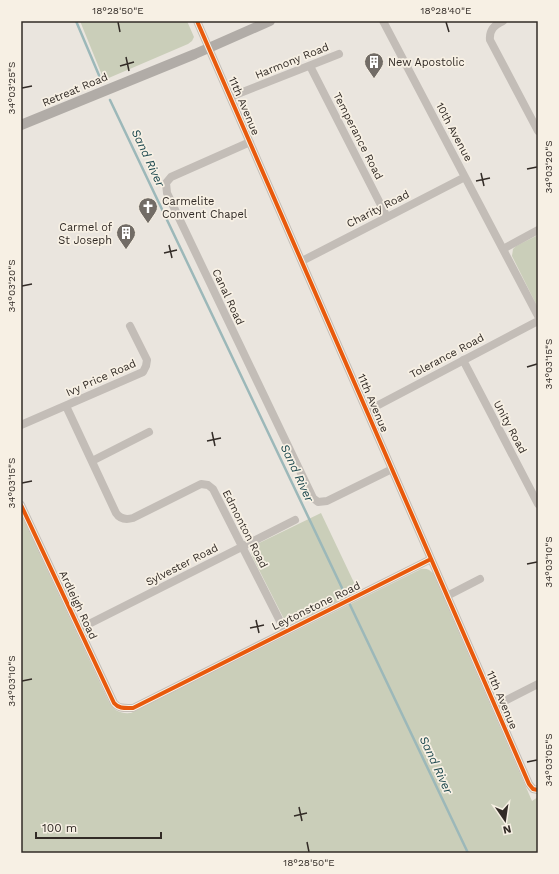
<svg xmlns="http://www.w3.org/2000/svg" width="559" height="874" font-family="'Work Sans',sans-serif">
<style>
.green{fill:#caceb9}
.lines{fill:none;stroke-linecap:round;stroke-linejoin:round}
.stream{stroke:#9cb8b9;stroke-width:2.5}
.minor{stroke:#c3bdb7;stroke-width:8}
.major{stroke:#b1aca7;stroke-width:10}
.cycleway-casing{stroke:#f7f0e4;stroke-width:6}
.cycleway{stroke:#e8590c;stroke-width:4}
.ticks{fill:none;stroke:#322b26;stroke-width:1.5}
.labels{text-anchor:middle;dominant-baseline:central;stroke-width:3.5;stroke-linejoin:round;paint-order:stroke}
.street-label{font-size:11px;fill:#322b26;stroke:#f7f0e4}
.poi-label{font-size:11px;fill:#322b26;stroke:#f7f0e4;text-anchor:start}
.water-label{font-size:12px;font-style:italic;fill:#1f4a50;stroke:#f7f0e4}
.neatline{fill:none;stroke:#322b26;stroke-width:1.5}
.ticks-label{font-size:10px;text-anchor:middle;fill:#322b26}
</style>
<rect width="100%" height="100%" fill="#eae5de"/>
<path class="green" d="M80 21H187L194 37 192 41 188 44 104 80Z
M538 235V308L512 256 513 249 516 246Z
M321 513 358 591 296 622 289 623 284 619 252 556 251 551 255 545Z
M21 514 108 700C113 710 119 714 131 713L421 569C426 568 429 569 433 573L532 801 538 797V853H21Z"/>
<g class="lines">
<path class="stream" d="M76 21 101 80
M110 100 468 853"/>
<path class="minor" d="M197 21 529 784 533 789 538 790
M383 21 538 316
M503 21C494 25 489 30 490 40L538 131
M310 66 387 217
M230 97 339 54
M250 142 171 177 166 183 167 193 313 498 318 502 327 501 392 469
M503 249 538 230
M302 261 465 177
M463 360 538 504
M66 406 116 513C120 519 126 520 133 518L201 484 208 485 213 489 285 631
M367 411 538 321
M21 425 143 372 146 366 147 360 130 326
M92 461 149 432
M21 505 114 703C119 709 125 708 133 708L431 559
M447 596 480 579
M79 629 295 520
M495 706 538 684"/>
<path class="major" d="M21 125 195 54 270 21"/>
<defs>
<path id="cycleway" d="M197 21 529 784 533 789 538 790
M21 505 114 703C119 709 125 708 133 708L431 559"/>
</defs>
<use href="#cycleway" class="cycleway-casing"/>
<use href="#cycleway" class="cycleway"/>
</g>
<path class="ticks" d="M118 22 120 32M446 22 449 32M126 57 129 71M120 66 134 62M22 88 32 86M527 169 537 167M481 173 484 186M476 181 490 178M169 245 172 258M164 253 177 250M22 286 32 284M527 367 537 364M212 432 215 446M207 441 221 438M22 483 32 481M527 564 537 562M256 620 259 633M250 628 264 625M22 681 32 679M527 762 537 760M299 807 302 821M294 816 307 813M307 842 309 852"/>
<defs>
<symbol id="building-pin" viewBox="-11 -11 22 30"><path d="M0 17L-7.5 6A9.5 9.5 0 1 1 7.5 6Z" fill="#726c66" stroke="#f7f0e4"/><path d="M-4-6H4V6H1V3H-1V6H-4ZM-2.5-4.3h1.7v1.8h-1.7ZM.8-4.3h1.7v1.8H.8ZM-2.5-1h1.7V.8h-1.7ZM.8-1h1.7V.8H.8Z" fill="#fff"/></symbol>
<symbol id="church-pin" viewBox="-11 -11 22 30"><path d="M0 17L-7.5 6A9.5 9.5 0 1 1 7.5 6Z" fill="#726c66" stroke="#f7f0e4"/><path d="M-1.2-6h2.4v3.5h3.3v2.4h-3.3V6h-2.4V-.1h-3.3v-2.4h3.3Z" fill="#fff"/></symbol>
</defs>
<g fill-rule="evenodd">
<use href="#building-pin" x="363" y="51" width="22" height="30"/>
<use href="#church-pin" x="137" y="196" width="22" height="30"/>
<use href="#building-pin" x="115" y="222" width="22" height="30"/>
</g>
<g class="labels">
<g class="street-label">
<text transform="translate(292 61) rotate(-22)">Harmony Road</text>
<text transform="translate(75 90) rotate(-23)">Retreat Road</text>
<text transform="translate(244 106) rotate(67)">11th Avenue</text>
<text transform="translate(454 132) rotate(62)">10th Avenue</text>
<text transform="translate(358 136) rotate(63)">Temperance Road</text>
<text transform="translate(378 209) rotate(-27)">Charity Road</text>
<text transform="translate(228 297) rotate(65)">Canal Road</text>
<text transform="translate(447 356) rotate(-28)">Tolerance Road</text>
<text transform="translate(101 378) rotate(-24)">Ivy Price Road</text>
<text transform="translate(373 403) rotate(67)">11th Avenue</text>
<text transform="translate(510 427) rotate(62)">Unity Road</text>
<text transform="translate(245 529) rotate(63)">Edmonton Road</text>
<text transform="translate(182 565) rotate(-27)">Sylvester Road</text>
<text transform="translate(78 605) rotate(65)">Ardleigh Road</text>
<text transform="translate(316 606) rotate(-26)">Leytonstone Road</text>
<text transform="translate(502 700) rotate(67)">11th Avenue</text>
</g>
<g class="poi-label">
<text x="388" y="62">New Apostolic</text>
<text x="162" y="201">Carmelite<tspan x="162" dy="13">Convent Chapel</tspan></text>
<text x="112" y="227" text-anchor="end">Carmel of<tspan x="112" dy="13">St Joseph</tspan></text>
</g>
<g class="water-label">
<text transform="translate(148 158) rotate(65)">Sand River</text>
<text transform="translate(297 473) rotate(65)">Sand River</text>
<text transform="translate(436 765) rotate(65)">Sand River</text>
</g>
</g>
<rect width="559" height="874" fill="none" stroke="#f7f0e4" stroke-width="44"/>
<g transform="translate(505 820) rotate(167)" stroke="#f7f0e4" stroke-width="3" paint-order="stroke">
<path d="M0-3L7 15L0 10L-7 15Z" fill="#322b26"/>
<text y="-6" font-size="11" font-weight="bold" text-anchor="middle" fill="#322b26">N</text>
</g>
<path d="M36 832v6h125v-6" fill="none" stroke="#322b26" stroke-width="2"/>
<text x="42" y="832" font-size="12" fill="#322b26" stroke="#f7f0e4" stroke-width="3" paint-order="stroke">100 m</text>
<rect x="22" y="22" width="515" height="830" class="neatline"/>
<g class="ticks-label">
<text x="118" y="14">18°28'50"E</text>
<text x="446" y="14">18°28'40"E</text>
<text transform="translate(11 88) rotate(-90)" y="4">34°03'25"S</text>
<text transform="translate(548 167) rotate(-90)" y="4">34°03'20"S</text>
<text transform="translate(11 286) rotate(-90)" y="4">34°03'20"S</text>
<text transform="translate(548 364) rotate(-90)" y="4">34°03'15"S</text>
<text transform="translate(11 483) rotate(-90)" y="4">34°03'15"S</text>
<text transform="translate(548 562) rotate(-90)" y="4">34°03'10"S</text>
<text transform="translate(11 681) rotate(-90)" y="4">34°03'10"S</text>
<text transform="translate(548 760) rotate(-90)" y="4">34°03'05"S</text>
<text x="309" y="866">18°28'50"E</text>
</g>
</svg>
